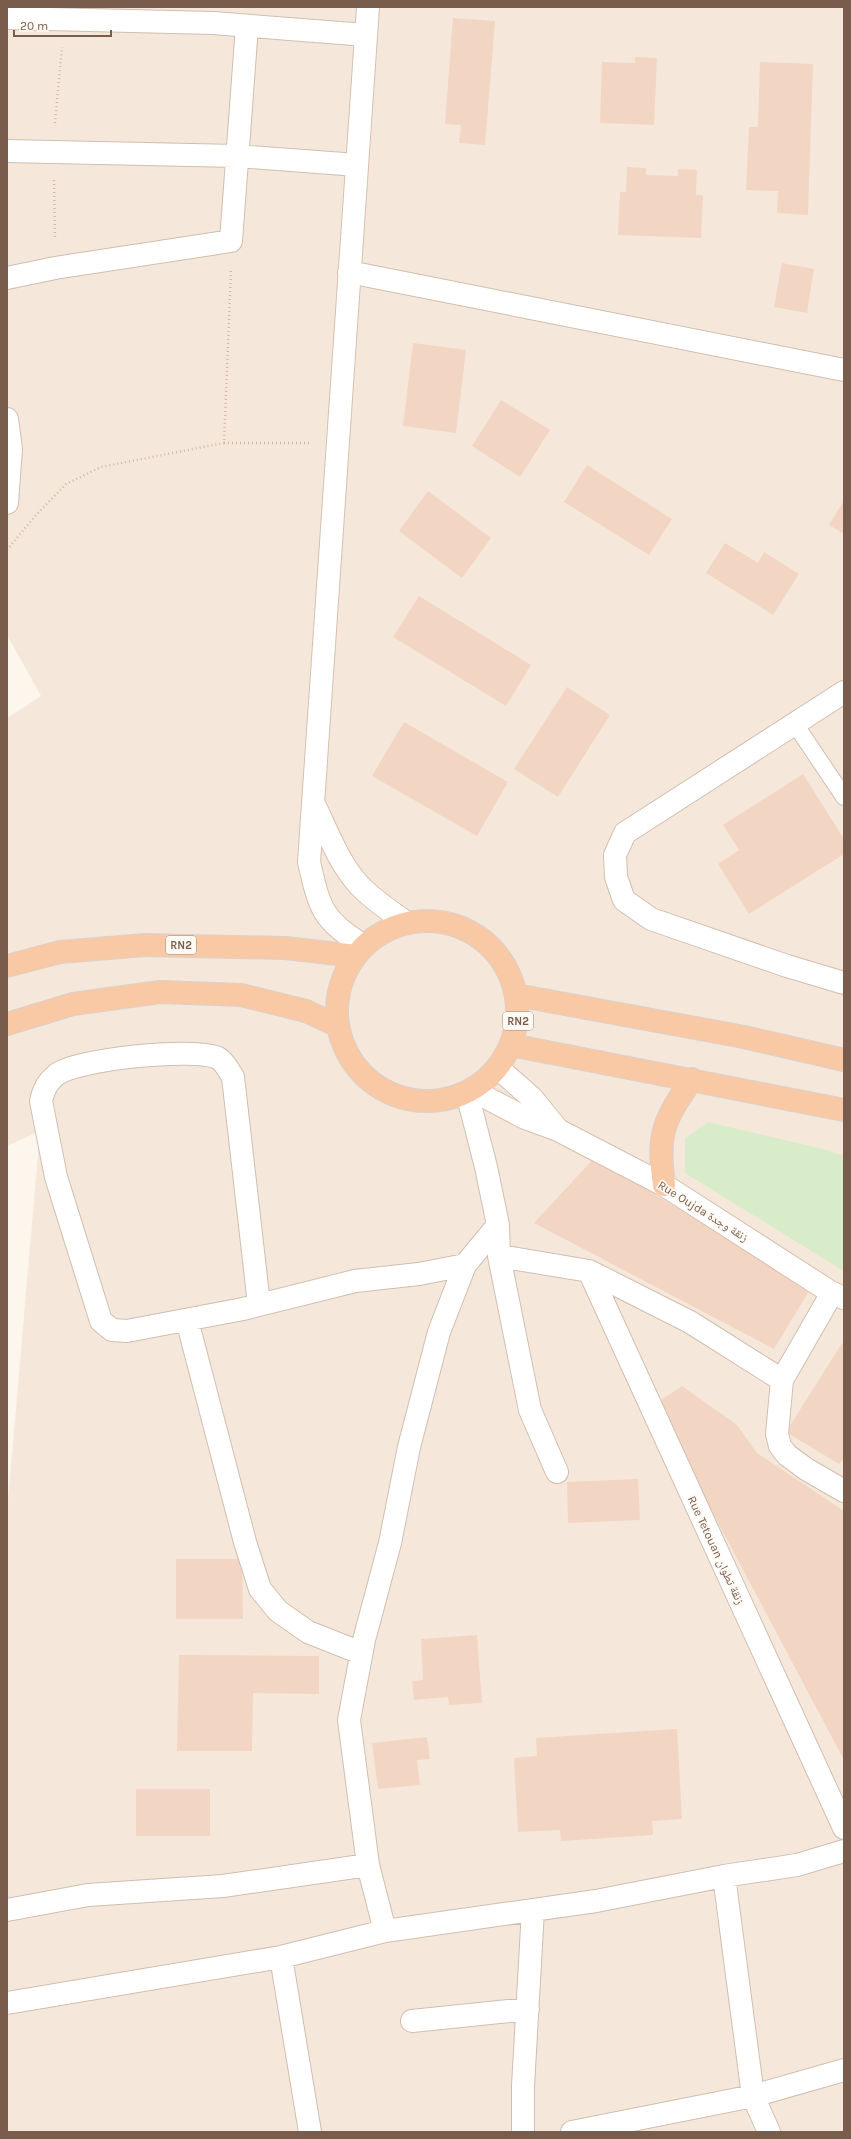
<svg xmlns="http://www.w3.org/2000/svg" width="851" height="2139" font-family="Karla,'Noto Naskh Arabic',sans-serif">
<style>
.residential{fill:#f5e8da}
.green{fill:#d8ecc9}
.building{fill:#f3d5c3}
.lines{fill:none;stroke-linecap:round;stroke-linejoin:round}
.service-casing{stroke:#d1beb0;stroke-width:18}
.minor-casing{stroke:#d1beb0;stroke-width:24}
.secondary-casing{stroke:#d6c0b0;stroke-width:24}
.trunk-casing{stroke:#dad1cd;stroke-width:24}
.path{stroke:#d9b8a5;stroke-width:2.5;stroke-dasharray:1 3;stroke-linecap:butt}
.service{stroke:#fff;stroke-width:16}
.minor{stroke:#fff;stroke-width:22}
.secondary{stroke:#fff;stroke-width:22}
.trunk{stroke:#f9c8a4;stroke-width:22}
.labels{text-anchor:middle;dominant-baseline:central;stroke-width:3.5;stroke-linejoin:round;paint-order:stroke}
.shield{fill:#fffaf3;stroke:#a28b7f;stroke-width:1}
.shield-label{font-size:11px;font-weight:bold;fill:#7a5c4d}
.street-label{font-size:12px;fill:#7a5c4d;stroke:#fffaf3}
</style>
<rect width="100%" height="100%" fill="#fdf6ec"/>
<path class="residential" d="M7 7H844V2132H7V1512L40 1131 7 1146V718L41 696 7 635Z"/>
<path class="green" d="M708 1122 823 1149 844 1156V1266L842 1270 685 1173V1138Z"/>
<path class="building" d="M453 18 495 21 485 145 459 143 461 125 445 124Z
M635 57 657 58 654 125 600 123 602 62 635 63Z
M760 62 813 64 808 215 777 213 778 191 746 190 749 127H758Z
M627 167 646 168V175L678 176V169L697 170 696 195H703L701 238 618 235 620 192H626Z
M782 263 814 269 807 313 774 307Z
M413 343 466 350 456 433 403 426Z
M501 400 550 430 520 477 472 446Z
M587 465 672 519 649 555 564 502Z
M428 491 491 538 462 578 399 531Z
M844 500V534L829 525Z
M725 543 758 563 764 552 799 574 773 615 706 573Z
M419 596 531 665 506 706 393 637Z
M567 687 610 715 558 797 514 769Z
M404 722 508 782 477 836 372 776Z
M803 774 844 839V854L749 914 718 864 739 850 723 825Z
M594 1158 811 1288 774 1349 534 1223Z
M842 1343 844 1344V1458L839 1464 786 1432Z
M682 1386 737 1425 757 1453 844 1511V1760L655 1404Z
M638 1479 640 1520 568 1523 567 1482Z
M176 1559H242L243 1619H176Z
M477 1635 482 1703 449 1705 448 1697 414 1700 412 1681 423 1680 421 1639Z
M179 1655 319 1656V1694L253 1693 252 1751H177Z
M677 1729 682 1819 652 1821 653 1835 561 1841 560 1830 518 1832 514 1758 537 1756 536 1738Z
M427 1737 430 1759 417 1760 420 1785 378 1789 372 1743Z
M136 1789H210V1836H136Z"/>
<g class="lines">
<defs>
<path id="service" d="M795 724 844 797"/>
<path id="minor" d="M7 18 213 23 366 35
M7 151 237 156 357 165
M349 272 844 370
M7 278 55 268 231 241 247 26
M7 419 11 449 7 503
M844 692 625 833 615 855 616 877 624 900 651 919 787 966 844 983
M467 1093 486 1167 498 1225 499 1256 530 1410 557 1472
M499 1256 589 1271 690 1322 782 1380
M589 1271 844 1828
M832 1293 782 1380 777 1434 780 1446 787 1455 806 1469 844 1491
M259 1304 233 1077C228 1070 225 1062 218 1058 194 1047 76 1059 56 1075 47 1082 43 1091 41 1101L56 1177 101 1321 112 1330 127 1331 243 1309 355 1281 419 1274 465 1265
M187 1320 245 1542 260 1589 278 1611 308 1632 361 1653
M724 1876 753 2096 769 2132
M7 1910 88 1895 223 1886 368 1865
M385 1931 368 1865 349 1720 364 1640 390 1543 409 1447 439 1332 465 1265 498 1225
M281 1957 310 2132
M7 2003 281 1957 385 1931 596 1901 724 1876 797 1865 844 1851
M412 2021 528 2009
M523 2132V2086L533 1910
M572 2132 753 2096 844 2070"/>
<path id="secondary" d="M313 802C327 830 338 862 359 885 373 900 390 911 407 923
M364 946C322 919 320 910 309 862L368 7
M498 1068 532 1098 558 1130
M472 1090 525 1118 558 1130 664 1185 832 1293 844 1298"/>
<path id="trunk" d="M337 1011a90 90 0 1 1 180 0a90 90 0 1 1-180 0Z
M7 966 60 952 145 945 285 948 356 956
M516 995 744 1037 844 1060
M7 1024 73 1004 160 992 241 995 306 1011 338 1026
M511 1045 844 1110
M664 1185C657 1133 663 1122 692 1079"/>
</defs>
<use href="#service" class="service-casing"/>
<use href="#minor" class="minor-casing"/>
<use href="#secondary" class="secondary-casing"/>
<use href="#trunk" class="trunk-casing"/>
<path class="path" d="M55 123 62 47
M54 180 55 239
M224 443H310
M7 550 36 515 66 484 101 467 224 443 231 270"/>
<use href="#service" class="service"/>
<use href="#minor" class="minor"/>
<use href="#secondary" class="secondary"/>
<use href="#trunk" class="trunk"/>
</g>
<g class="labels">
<g class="shield">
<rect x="166" y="936" width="30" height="18" rx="3"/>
<rect x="503" y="1012" width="30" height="18" rx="3"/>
</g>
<g class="shield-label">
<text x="181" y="945">RN2</text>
<text x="518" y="1021">RN2</text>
</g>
<g class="street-label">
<text transform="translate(703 1211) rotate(32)">Rue Oujda زنقة وجدة</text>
<text transform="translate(716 1550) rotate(65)">Rue Tetouan زنقة تطوان</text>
</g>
</g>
<rect width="851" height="2139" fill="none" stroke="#7a5c4d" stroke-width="16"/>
<path d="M14 30v6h97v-6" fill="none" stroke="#7a5c4d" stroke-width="2"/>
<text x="20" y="30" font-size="12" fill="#7a5c4d" stroke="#fffaf3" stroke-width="3" paint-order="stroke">20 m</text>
</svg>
